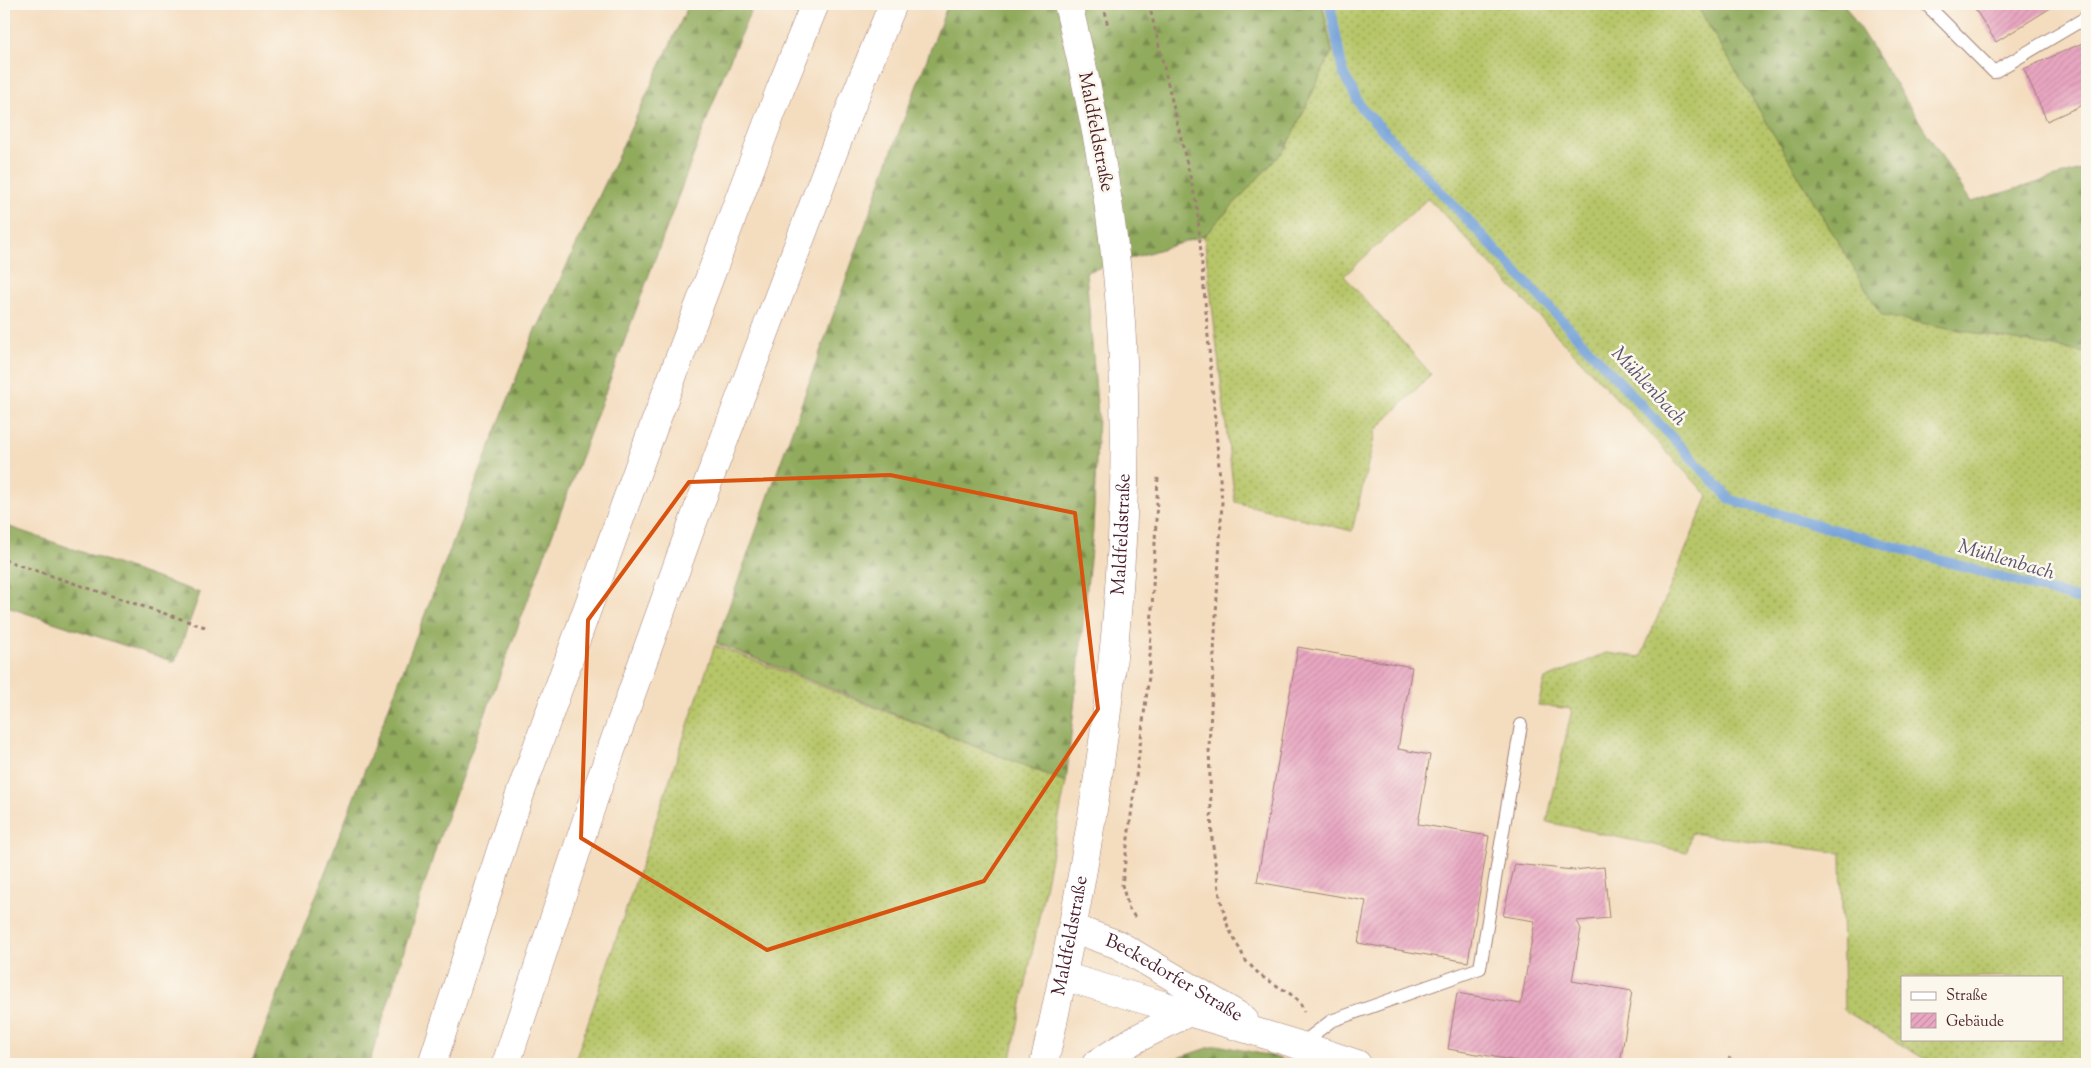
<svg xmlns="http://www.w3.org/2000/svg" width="2091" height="1068" font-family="'Sorts Mill Goudy',serif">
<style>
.grass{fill:url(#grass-dots);stroke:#80724a;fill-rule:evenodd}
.forest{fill:url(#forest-firs);stroke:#6e6544}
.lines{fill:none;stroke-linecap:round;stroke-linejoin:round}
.stream{stroke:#6f9fd8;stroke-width:10}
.building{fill:url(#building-hatch)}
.lane-casing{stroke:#9f7e75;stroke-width:14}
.secondary-casing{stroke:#9f7e75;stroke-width:29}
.highway-casing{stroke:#9f7e75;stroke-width:29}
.path{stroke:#9f7e75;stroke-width:3;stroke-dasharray:4 4;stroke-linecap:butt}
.lane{stroke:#fff;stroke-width:12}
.secondary{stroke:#fff;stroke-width:28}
.highway{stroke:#fff;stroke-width:28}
.marked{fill:none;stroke:#d8530f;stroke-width:4;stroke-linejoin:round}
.labels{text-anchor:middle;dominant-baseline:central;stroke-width:5;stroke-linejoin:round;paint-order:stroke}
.street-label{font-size:19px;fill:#4a1f2b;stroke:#fbf7ec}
.water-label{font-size:20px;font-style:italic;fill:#595270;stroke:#fbf7ec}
</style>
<defs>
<pattern id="grass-dots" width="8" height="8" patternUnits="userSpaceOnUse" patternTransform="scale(1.25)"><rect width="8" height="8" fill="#b7c669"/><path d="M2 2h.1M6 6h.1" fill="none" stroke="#97a057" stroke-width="1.8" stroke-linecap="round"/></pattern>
<pattern id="forest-firs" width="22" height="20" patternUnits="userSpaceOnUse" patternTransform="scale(1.25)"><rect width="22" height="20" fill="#91ab5d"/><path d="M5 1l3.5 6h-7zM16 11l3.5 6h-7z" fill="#788b4d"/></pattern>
<pattern id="building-hatch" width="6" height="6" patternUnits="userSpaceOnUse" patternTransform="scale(1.25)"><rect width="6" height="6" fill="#e8a6c1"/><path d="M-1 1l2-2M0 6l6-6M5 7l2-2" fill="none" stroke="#c88ea6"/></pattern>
</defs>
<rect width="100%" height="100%" fill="#fbf7ec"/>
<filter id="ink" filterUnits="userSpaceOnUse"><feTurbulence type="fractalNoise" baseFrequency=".02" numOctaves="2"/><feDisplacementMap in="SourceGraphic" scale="10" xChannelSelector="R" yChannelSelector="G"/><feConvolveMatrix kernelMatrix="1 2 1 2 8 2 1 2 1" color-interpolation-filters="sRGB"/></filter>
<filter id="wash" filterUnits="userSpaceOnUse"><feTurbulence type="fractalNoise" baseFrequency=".0096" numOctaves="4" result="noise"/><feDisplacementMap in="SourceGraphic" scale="20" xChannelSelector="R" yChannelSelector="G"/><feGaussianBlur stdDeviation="1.12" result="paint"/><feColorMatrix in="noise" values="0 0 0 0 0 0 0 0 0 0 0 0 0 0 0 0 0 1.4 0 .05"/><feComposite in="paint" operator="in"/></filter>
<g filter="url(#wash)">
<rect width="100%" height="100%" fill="#f4ddbf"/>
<path class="grass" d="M1322 4H1696L1882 315 2087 353V1064H1933L1844 1010 1841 853 1691 833 1687 852 1547 822 1572 709 1538 705 1545 679 1606 653 1641 657 1708 496 1428 198 1344 276 1431 374 1376 430 1352 531 1235 502 1204 236 1286 148 1332 51ZM1902 977H2062V1039H1902Z
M715 645 1066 782 1010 1064H574Z"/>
<path class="forest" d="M689 4H754L725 71 438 841 369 1064H251L536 327H538Z
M948 4H1322L1332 51 1286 148 1204 236 1086 272 1098 416 1093 531 1066 782 716 643 894 145Z
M1696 4H1844L1971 202 2087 168V353L1882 316Z
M4 525 200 593 175 662 4 606Z
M1217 1045 1272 1056 1294 1064H1160Z"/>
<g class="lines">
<path class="stream" d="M1330 4 1343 73 1361 107 1731 500 2087 602"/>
</g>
<g id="blocks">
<path class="building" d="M1972 4H2057L1996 42Z
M2087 41V103L2047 121 2024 69Z
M1298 647 1412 667 1398 749 1430 755 1418 824 1489 836 1468 962 1358 943 1366 901 1257 882Z
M1515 864 1573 870 1604 867 1609 918 1577 921 1581 929 1572 981 1632 991 1620 1064H1535L1448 1049 1457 993 1521 1004 1535 921 1503 916Z
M1729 1057 1741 1064H1724Z"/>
</g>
</g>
<g filter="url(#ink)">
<use href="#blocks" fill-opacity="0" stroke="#9f7e75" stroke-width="1"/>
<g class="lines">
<defs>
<path id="lane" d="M1926 4 1994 72 2087 17
M1301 1044 1331 1021 1480 968 1521 725"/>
<g id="secondary">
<path id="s1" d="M1072 928 1119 945 1244 1019"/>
<path d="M1063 976C1161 1006 1260 1030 1357 1064"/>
<path id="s2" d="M1044 1064C1100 812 1140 554 1119 295 1111 197 1091 100 1068 4"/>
<path d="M1096 1064 1134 1040 1187 1013"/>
</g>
<path id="highway" d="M432 1064 510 822 643 455 780 90 815 4
M506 1064 594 798 690 530 844 124 893 4"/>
</defs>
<use href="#lane" class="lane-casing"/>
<use href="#secondary" class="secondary-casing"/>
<use href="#highway" class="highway-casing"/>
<path class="path" d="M1104 4 1108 28
M1149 4 1197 206 1222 502 1209 747 1212 839 1220 897 1228 927 1246 961 1261 976 1289 993 1300 1002 1304 1012
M4 560 205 627
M1135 917 1129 909 1122 885 1149 676 1158 476"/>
<use href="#lane" class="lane"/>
<use href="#secondary" class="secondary"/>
<use href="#highway" class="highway"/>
</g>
</g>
<path class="marked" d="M890 475 1075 513 1098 709 984 881 767 950 581 838 588 620 689 482Z"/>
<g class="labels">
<g class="street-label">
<text transform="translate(1095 132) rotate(79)">Maldfeldstraße</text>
<text stroke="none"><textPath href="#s2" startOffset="536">Maldfeldstraße</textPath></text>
<text stroke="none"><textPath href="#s2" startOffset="131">Maldfeldstraße</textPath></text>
<text stroke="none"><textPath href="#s1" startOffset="114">Beckedorfer Straße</textPath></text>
</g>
<g class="water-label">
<text transform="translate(1648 387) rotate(47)">Mühlenbach</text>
<text transform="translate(2006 561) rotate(16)">Mühlenbach</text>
</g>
</g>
<rect width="2091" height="1068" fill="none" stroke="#fbf7ec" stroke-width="20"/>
<rect x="1901" y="976" width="162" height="65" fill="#fbf7ec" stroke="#b4a19f"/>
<rect x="1911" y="992" width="25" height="8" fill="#ffffff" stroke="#b4a19f"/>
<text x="1946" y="1000" font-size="15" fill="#4a1f2b">Straße</text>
<rect x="1911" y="1013" width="25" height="15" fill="url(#building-hatch)" stroke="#b4a19f"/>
<text x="1946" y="1026" font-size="15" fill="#4a1f2b">Gebäude</text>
</svg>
